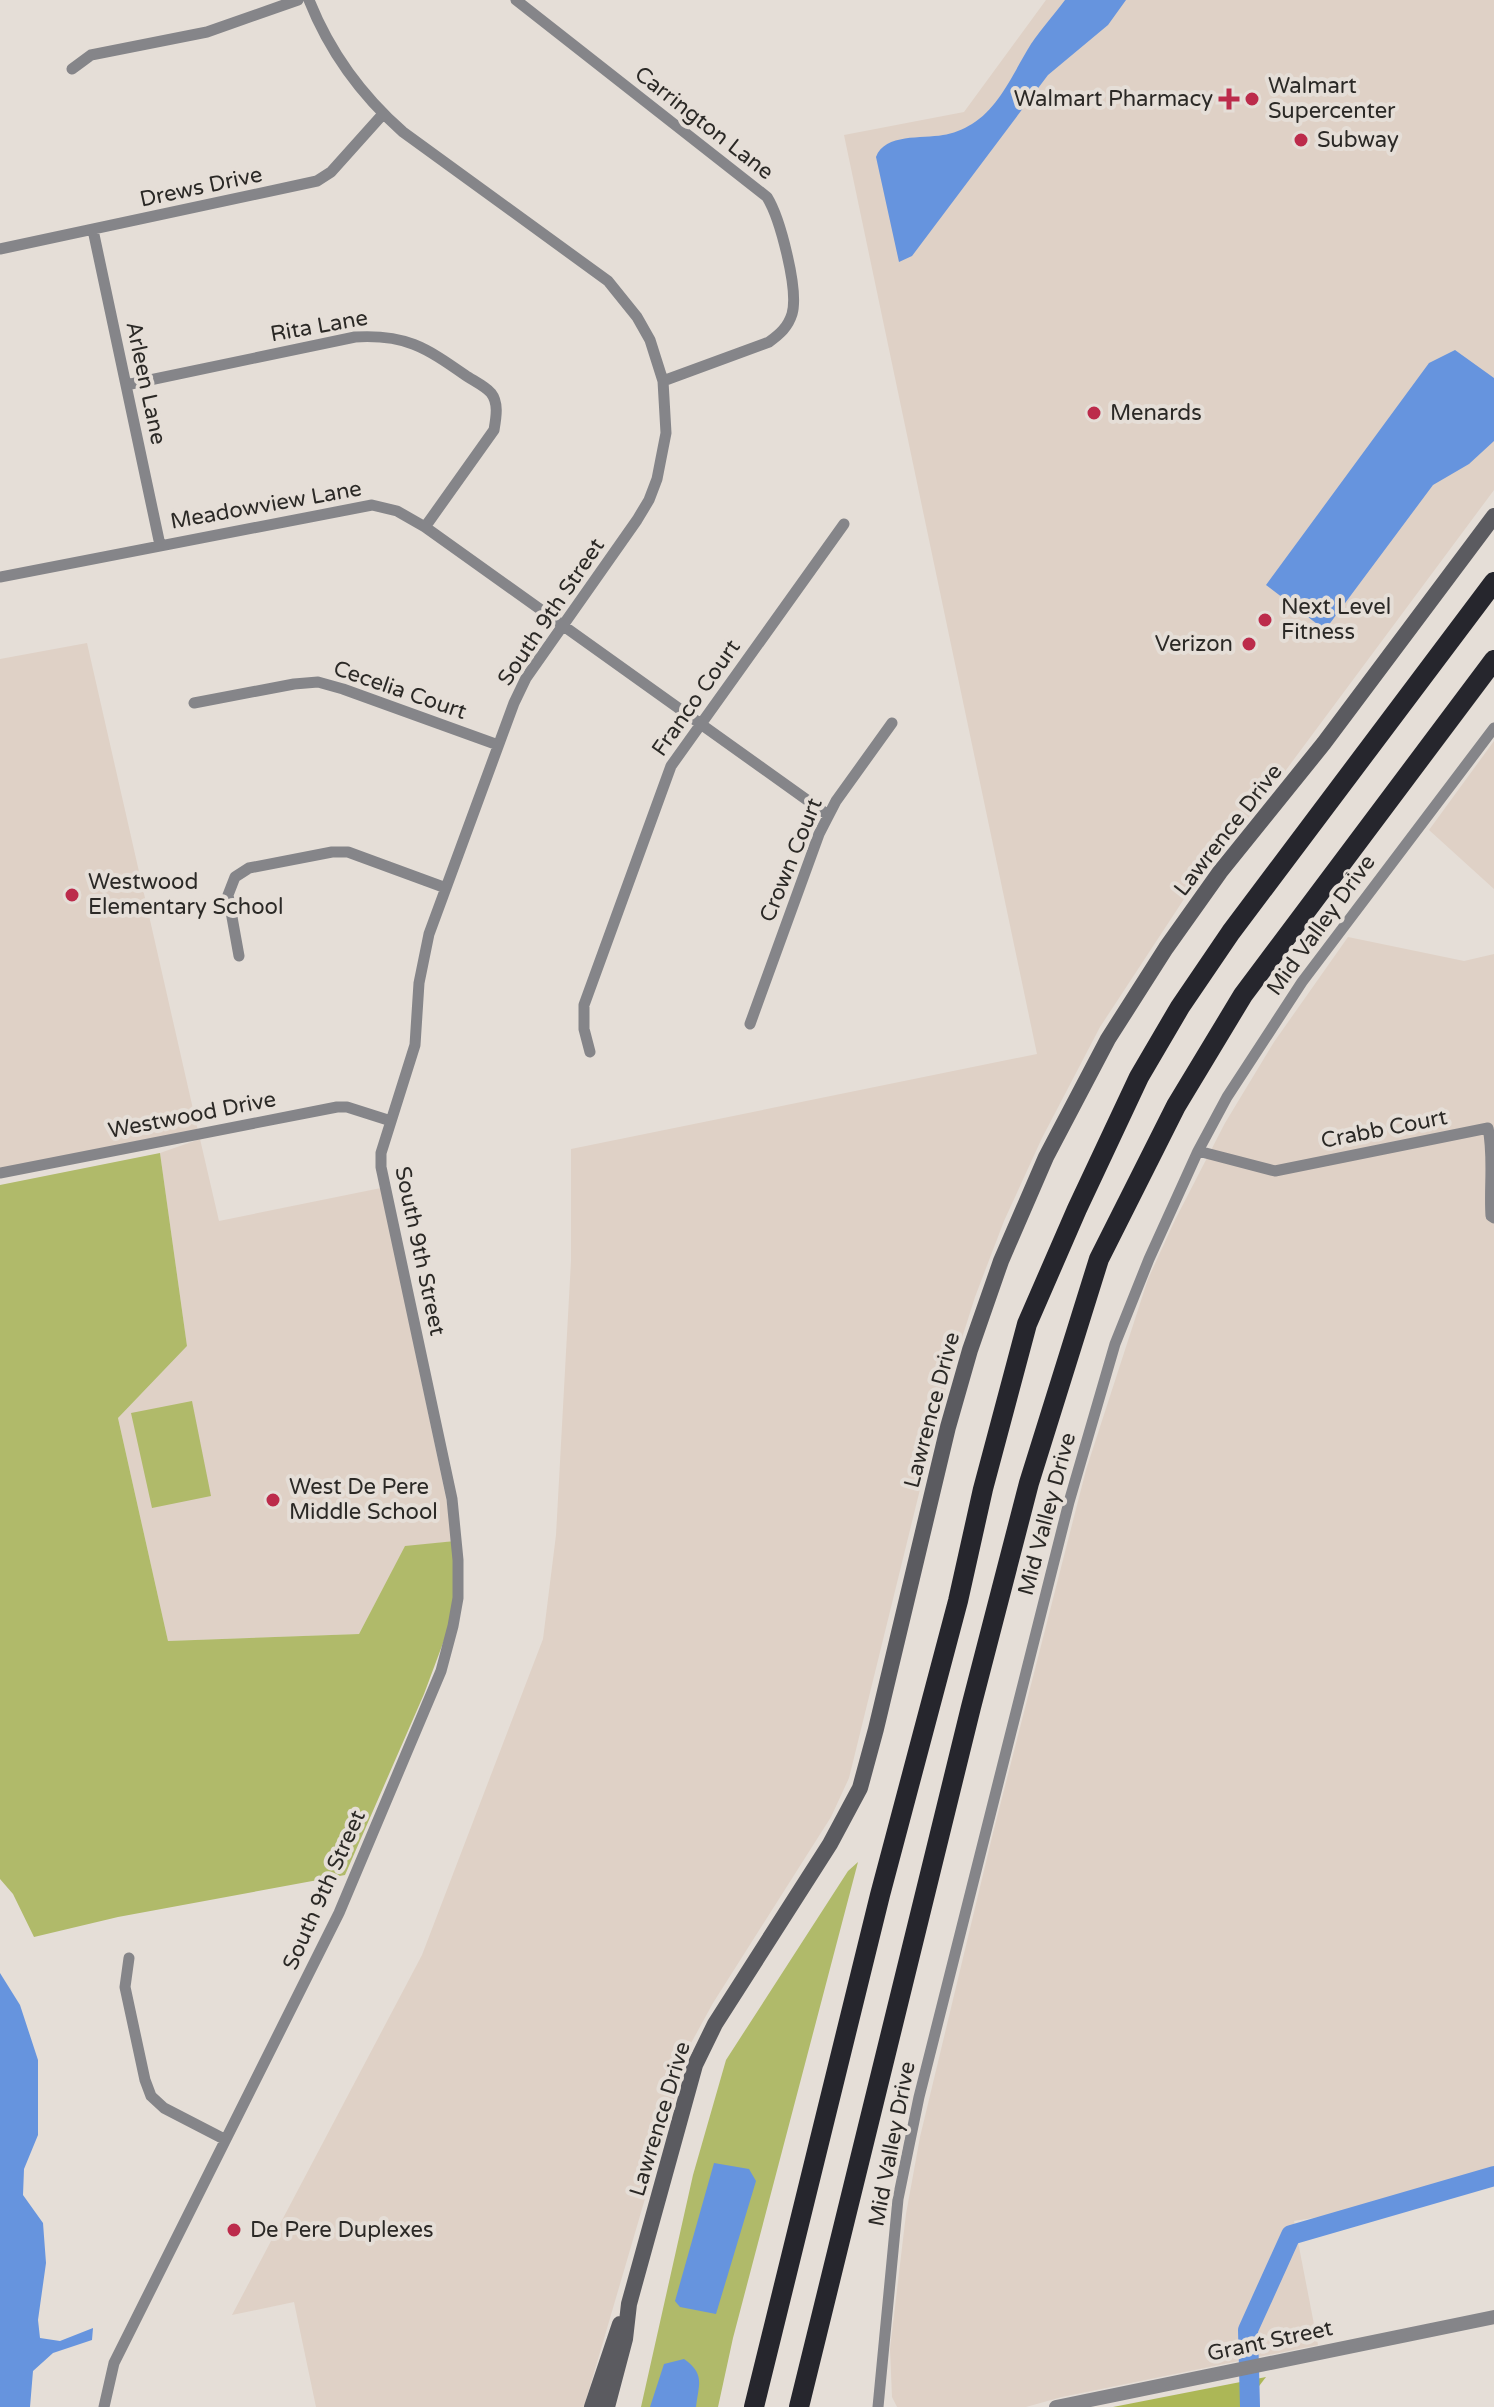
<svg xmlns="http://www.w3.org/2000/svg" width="1494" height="2407" font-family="'Varela Round',sans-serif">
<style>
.built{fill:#dfd1c6}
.green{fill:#b0ba6a}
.forest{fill:#acb756}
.water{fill:#6694de}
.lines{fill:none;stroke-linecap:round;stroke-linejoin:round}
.river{stroke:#6694de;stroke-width:20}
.minor{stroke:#858589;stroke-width:11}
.tertiary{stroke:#858589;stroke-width:14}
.secondary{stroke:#5b5b60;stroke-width:16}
.motorway{stroke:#26262d;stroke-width:20}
.poi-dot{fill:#bc2b4b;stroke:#e5ded7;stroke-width:3}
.labels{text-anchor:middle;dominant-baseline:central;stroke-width:8;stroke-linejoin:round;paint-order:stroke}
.poi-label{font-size:22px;fill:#2b2926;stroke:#e5ded7;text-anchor:start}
.street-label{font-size:22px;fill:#2b2926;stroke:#e5ded7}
</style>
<rect width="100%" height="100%" fill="#e5ded7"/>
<path class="built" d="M1046 0H1494V490L1283 774 1184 899 1100 1027 1042 1138 1004 1221 975 1297 941 1404 849 1778 831 1817 713 2003 690 2045 584 2407H316L294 2302 232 2315 422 1955 543 1639 556 1535 571 1261V1149L1037 1054 844 135 964 112Z
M87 643 198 1131 0 1170V659Z
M1494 741V889L1429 830Z
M1348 937 1464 961 1494 954V2170L1338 2214 1294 2221 1318 2345 1062 2397 1026 2407H897L892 2397 890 2349 906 2214 920 2137 993 1833 1086 1470 1148 1279 1175 1220 1225 1123 1274 1042Z
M200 1139 219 1221 381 1188 455 1541 405 1547 359 1634 168 1641 118 1418 187 1346 160 1153Z"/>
<path class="green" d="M160 1153 187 1346 118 1418 168 1641 359 1634 405 1546 455 1541 454 1596 449 1627 424 1694 345 1875 118 1917 34 1937 13 1894 0 1879V1185Z
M192 1401 211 1496 152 1508 131 1413Z
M858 1862 733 2338 718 2407H641L693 2175 726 2060 848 1871Z"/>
<path class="forest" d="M1266 2377 1243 2407H1113Z"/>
<path class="water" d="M1065 0H1126L1108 25 1048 75 912 256 899 262 876 157C885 133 922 139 943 135 952 134 964 129 972 124 1000 107 1014 71 1031 44 1041 29 1054 15 1065 0Z
M1455 350 1494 378V441L1469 464 1433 485 1325 630 1266 585 1429 363Z
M0 1973 20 2005 38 2060V2135L24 2169 23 2195 43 2223 46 2263 38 2320 40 2338 60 2341 93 2328 92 2340 53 2353 33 2371 30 2407H0Z
M714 2163 749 2169 756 2181 716 2314 680 2307 675 2301Z
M684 2359C705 2374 699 2383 696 2407H650L664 2364Z"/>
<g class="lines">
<path class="river" d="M1250 2407 1248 2330 1291 2235 1494 2176"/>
<path class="minor" d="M516 0 767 197C780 218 799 290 792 314 788 327 780 334 769 342L663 381
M72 69 91 55 207 32 298 0
M93 230 160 545
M0 249 317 181 331 172 383 114
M126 385 355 337C405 334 425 347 465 375 472 380 485 386 491 393 499 403 496 418 494 430L425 527
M0 577 372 505 397 511 425 527 828 815
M194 703 294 684 318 682 343 689 498 745
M239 956 228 895 235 877 249 868 332 852H348L446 888
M750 1024 819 834 836 801 892 723
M590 1052 584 1029V1005L671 766 844 524
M1198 1151 1275 1171 1488 1128C1494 1158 1489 1186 1491 1216L1494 1218
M0 1173 337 1107H347L391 1121
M129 1958 125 1987 145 2080 151 2096 164 2108 224 2139
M104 2407 114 2363 339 1913 441 1671 453 1626 458 1598V1560L452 1499 381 1167V1153L415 1045 419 983 429 934 514 703 526 678 637 520 649 500 657 479 666 433 663 381 650 340 637 317 608 281 403 132C361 95 330 53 309 0
M878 2407 898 2199 919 2097 1069 1502 1115 1344 1149 1259 1198 1151 1227 1097 1302 982 1494 728"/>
<path class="tertiary" d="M1056 2407 1494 2317"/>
<path class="secondary" d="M592 2407 620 2324
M607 2407 625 2339 629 2304 695 2065 715 2024 830 1844 860 1788 876 1729 948 1427 970 1350 1001 1261 1046 1157 1108 1039 1166 948 1220 872 1324 743 1494 516"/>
<path class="motorway" d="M754 2407 880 1895 958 1601 983 1489 1027 1324 1077 1209 1139 1077 1180 1007 1231 932 1494 582
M799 2407 971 1707 1029 1483 1099 1259 1176 1106 1243 995 1494 660"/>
</g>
<g class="poi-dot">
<path d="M1225 87h8v8h8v8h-8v8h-8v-8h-8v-8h8z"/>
<circle cx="1252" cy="99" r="8"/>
<circle cx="1301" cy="140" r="8"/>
<circle cx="1094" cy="413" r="8"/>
<circle cx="1265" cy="620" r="8"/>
<circle cx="1249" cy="644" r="8"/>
<circle cx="72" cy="895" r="8"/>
<circle cx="273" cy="1500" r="8"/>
<circle cx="234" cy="2230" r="8"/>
</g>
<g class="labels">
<g class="poi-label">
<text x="1268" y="86">Walmart<tspan x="1268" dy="25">Supercenter</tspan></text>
<text x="1213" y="99" text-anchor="end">Walmart Pharmacy</text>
<text x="1317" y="140">Subway</text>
<text x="1110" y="413">Menards</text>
<text x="1281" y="607">Next Level<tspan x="1281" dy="25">Fitness</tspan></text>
<text x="1233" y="644" text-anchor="end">Verizon</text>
<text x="88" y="882">Westwood<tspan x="88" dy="25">Elementary School</tspan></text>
<text x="289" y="1487">West De Pere<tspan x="289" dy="25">Middle School</tspan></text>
<text x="250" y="2230">De Pere Duplexes</text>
</g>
<g class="street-label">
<text transform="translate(704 123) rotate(38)">Carrington Lane</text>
<text transform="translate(201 187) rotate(-12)">Drews Drive</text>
<text transform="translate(319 326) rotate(-10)">Rita Lane</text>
<text transform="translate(146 383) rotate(78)">Arleen Lane</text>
<text transform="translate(266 505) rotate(-10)">Meadowview Lane</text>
<text transform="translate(551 612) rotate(-56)">South 9th Street</text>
<text transform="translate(400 690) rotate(19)">Cecelia Court</text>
<text transform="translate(696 698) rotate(-55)">Franco Court</text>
<text transform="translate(1228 830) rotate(-52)">Lawrence Drive</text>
<text transform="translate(791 860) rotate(-68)">Crown Court</text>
<text transform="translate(1321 925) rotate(-54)">Mid Valley Drive</text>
<text transform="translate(192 1115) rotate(-11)">Westwood Drive</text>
<text transform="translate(1384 1129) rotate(-11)">Crabb Court</text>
<text transform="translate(420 1251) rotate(78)">South 9th Street</text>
<text transform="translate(932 1410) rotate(-75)">Lawrence Drive</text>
<text transform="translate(1047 1514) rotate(-75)">Mid Valley Drive</text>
<text transform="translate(324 1890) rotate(-66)">South 9th Street</text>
<text transform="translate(660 2119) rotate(-73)">Lawrence Drive</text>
<text transform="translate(892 2144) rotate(-79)">Mid Valley Drive</text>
<text transform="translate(1270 2341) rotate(-12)">Grant Street</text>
</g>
</g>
</svg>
